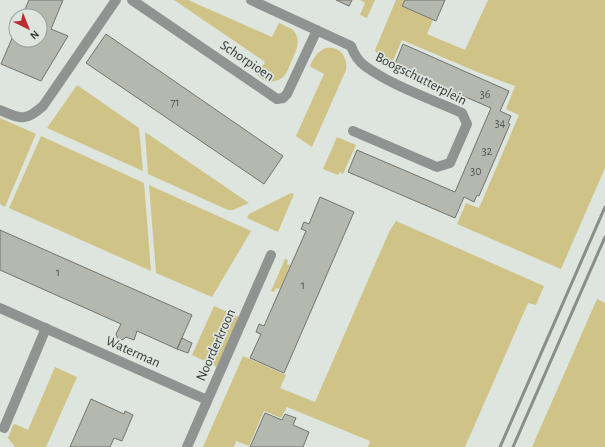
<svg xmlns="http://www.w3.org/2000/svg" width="605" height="447" font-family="'Alegreya Sans',sans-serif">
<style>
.green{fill:#cfc387}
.building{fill:#b4b8af;stroke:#72756d}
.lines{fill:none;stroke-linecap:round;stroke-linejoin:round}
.minor{stroke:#8f9492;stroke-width:10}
.rail{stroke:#898e89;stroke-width:3}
.labels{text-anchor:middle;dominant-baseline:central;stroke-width:3.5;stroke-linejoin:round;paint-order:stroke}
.number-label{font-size:12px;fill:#555854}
.street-label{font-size:14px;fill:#353835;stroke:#dde5de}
</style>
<rect width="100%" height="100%" fill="#dde5de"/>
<path class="green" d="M174 0H188L272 37 279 23C283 25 289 27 293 30 303 41 294 54 290 65 288 69 287 73 284 76 277 84 262 83 257 74L265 62Z
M360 0H375L367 18 360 15 365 3Z
M396 0H405L403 7 433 20 427 34 465 50 488 0H605V168L561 269 457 224 466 203 479 208 519 115 506 109 515 86 475 71 402 40 391 65 381 60 375 50Z
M326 48C340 46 348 57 346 70L312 147 296 136 324 74 311 67 310 66C314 57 317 52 326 48Z
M77 85 139 128 143 171 47 128Z
M0 118 36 134 5 207 0 204Z
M145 132 249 203 233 210H228L148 174Z
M41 136 144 183 151 271 9 208Z
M337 137 356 145 343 174 340 172 338 175 323 169Z
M149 185 251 231 212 297 156 273Z
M291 193 294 194 278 232 247 218 249 214Z
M396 221 544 286 536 305 528 303 465 447H368L370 441 287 407 281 418 264 411 249 446 236 441 234 447H203L243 356 286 375 280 388 315 402 389 232Z
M285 259 288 260 287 264 290 265 280 289 276 288 274 292 271 291Z
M597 299 605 303V447H532Z
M214 306 239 317 217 367 192 355Z
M55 367 77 377 46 447H15L8 438 13 425 15 424 28 430Z"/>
<path class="building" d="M29 0H63L51 29 68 36 41 81 1 64 16 29V40H40V16H22Z
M336 0H352L349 6Z
M405 0H445L436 21 402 6Z
M106 34 283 156 264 184 86 63Z
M403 44 509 91 500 111 511 116 508 123 510 124 479 196 477 195 474 202 464 197 455 218 348 172 357 150 455 192 491 108 394 66Z
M320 197 354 212 284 373 250 358 261 334 256 332 259 324 264 326 306 231 301 229 304 222 309 224Z
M0 230 192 315 177 349 137 331 134 340 126 337 124 339 119 340 117 337 116 334 121 324 0 270Z
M182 338 192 343 188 353 177 349Z
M91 399 124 414 125 411 133 415 122 441 114 438 110 447H70Z
M265 413 282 420 285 414 296 418 293 425 309 432 303 447H250Z"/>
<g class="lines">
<path class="minor" d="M132 0 277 99 283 98 287 94 317 30
M251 0 351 46C354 54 358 61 365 66 392 86 431 99 462 113L467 124 450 163 437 167 353 131
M0 110C21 119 25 122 43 106L116 0
M0 308 207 400
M4 428 46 328
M187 447 271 255"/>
<path class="rail" d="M500 447 605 207
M513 447 605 237"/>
</g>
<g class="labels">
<g class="number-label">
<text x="485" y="94">36</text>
<text x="175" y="102">71</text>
<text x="500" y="123">34</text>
<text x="487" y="151">32</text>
<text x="476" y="171">30</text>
<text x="58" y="272">1</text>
<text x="303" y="285">1</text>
</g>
<g class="street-label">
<text transform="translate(247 61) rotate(34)">Schorpioen</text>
<text transform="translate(421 79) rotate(27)">Boogschutterplein</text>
<text transform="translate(216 345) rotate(-66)">Noorderkroon</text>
<text transform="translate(133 352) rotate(24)">Waterman</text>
</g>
</g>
<g transform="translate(28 28) rotate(137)"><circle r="19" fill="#dde5de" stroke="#9aa09a"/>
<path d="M0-3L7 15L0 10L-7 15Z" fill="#bb2b32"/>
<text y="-6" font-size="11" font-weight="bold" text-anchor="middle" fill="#353835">N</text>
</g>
</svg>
